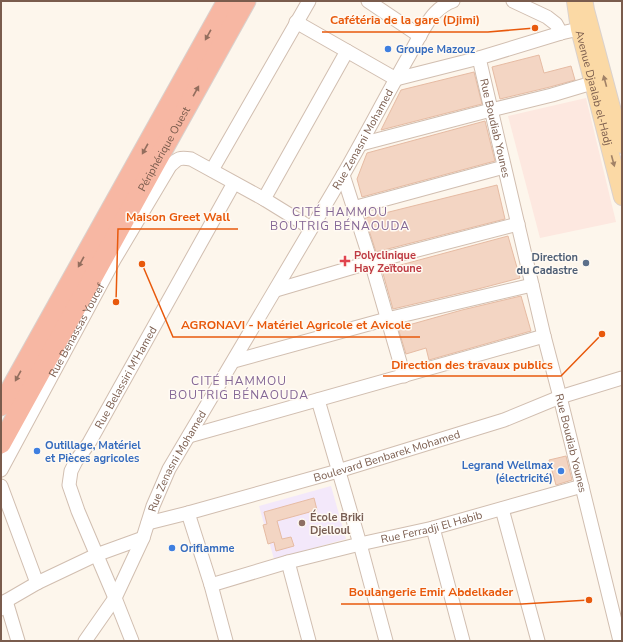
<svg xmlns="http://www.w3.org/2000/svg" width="623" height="642" font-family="'Nunito Sans',sans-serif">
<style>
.commercial{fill:#fde8e0}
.education{fill:#f3e8fa}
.building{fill:#f3d5c3;stroke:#e6bba3}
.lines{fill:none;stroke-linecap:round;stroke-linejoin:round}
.minor-casing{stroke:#d1beb0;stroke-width:15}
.major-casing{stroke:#dad1cd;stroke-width:18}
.highway-casing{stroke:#dad1cd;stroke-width:21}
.minor{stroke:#fff;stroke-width:13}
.major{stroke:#fbd9a5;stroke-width:16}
.highway{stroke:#f7b7a3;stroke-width:19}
.oneway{fill:#936e5e}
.oneway2{fill:#a18267}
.shop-dot{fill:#3f7fe0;stroke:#fffaf3;stroke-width:1.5}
.health-dot{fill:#e0444e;stroke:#fffaf3;stroke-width:1.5}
.service-dot{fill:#5c6f8a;stroke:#fffaf3;stroke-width:1.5}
.education-dot{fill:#8d6e63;stroke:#fffaf3;stroke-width:1.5}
.labels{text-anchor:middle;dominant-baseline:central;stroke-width:3;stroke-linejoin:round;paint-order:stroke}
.shop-label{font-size:11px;font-weight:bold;fill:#366cbe;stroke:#fffaf3;text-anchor:start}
.street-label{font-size:11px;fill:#7a5c4d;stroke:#fffaf3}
.health-label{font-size:11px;font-weight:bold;fill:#be3a42;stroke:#fffaf3;text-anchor:start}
.service-label{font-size:11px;font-weight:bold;fill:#4e5e75;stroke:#fffaf3;text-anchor:end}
.education-label{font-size:11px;font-weight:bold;fill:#785e54;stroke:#fffaf3;text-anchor:start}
.neighbourhood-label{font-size:12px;letter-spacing:1px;fill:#846695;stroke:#fffaf3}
.leader{fill:none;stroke:#e8590c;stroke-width:1.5}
.callout-dot{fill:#e8590c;stroke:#fffaf3;stroke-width:1.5}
.callout-label{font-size:12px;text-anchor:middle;font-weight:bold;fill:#e8590c;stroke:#fffaf3;stroke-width:3;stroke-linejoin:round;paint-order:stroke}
</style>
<rect width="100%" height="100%" fill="#fdf6ec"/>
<path class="commercial" d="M586 98 616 222 540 238 508 116Z"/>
<path class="education" d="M331 486 346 539 274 559 259 506Z"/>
<path class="building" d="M539 55 544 73 571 66 575 80 550 87 500 99 492 67Z
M474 72 482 104 381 130 401 90Z
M485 121 495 161 362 197 357 179 367 153Z
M497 185 505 219 376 252 365 218Z
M508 236 520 278 478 289 393 309 382 270Z
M521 296 531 331 429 360 426 348 406 354 398 328 462 310Z
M566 456 572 480 556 485 549 460Z
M314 498 317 510 277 521 282 539 291 537 294 546 276 551 274 542 268 544 263 525 267 524 264 512Z"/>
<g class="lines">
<defs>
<g id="minor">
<path d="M368 1 420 36"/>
<path d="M513 1 547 17 556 24 561 33"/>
<path d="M296 22 396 79 479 58 561 33 579 29"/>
<path id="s1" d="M479 58 544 336 560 397 620 641"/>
<path d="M361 144 491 110 552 95 592 83"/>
<path d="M212 170 309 1"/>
<path d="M343 175 371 262 404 376"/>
<path d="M264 199 347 51"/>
<path d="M353 208 504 167"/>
<path d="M276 290 371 262 518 224"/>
<path d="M234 361 387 319 532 285"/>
<path d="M318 400 360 544 386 641"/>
<path d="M189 436 544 336"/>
<path id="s2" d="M1 470 114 260 170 166C178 158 180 157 191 159L264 199 311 228"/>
<path d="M1 486 37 583"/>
<path d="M502 509 538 641"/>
<path d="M188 513 211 585 226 641"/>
<path id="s3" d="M148 523 188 513 338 471 504 420 560 397 622 378"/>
<path d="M433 528 463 641"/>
<path d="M288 562 309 641"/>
<path id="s4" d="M211 585 288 562 360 544 433 528 582 486"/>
<path d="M6 601 18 641"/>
<path d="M1 609 6 601 37 583 96 555 143 538"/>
<path id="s5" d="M85 641 115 598 143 538 153 506 169 469 343 175C366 135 387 94 410 54 416 43 426 22 435 13 440 8 447 3 453 1"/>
<path id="s6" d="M132 641 115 598 78 511 69 485 71 471 76 461 89 443 234 183"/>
</g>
<g id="major">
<path id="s7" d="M575 1 579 29 622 197"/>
<path d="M585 4 586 10 622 145"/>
</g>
<g id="highway">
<path d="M1 406 227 1"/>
<path id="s8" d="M1 444 153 168 246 1"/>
</g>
</defs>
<use href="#minor" class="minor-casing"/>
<use href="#major" class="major-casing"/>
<use href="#highway" class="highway-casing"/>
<use href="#minor" class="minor"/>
<use href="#major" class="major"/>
<use href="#highway" class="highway"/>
</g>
<defs><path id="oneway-solid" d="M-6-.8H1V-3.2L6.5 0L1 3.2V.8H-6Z"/></defs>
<g class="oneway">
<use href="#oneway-solid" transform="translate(208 35) rotate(119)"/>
<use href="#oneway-solid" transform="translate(196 91) rotate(-61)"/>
<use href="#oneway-solid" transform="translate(145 149) rotate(119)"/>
<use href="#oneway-solid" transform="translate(81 262) rotate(119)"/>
<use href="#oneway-solid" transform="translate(18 376) rotate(119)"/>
</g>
<g class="oneway2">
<use href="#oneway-solid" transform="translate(605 81) rotate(-105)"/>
<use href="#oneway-solid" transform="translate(613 161) rotate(75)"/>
</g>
<g class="shop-dot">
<circle cx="388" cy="49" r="4"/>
<circle cx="37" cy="451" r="4"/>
<circle cx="561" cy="471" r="4"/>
<circle cx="172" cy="548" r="4"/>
</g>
<path class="health-dot" d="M343 255h4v4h4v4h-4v4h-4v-4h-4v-4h4z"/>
<circle class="service-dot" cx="586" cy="263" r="4"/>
<circle class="education-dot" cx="302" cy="523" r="4"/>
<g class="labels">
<g class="shop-label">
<text x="396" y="49">Groupe Mazouz</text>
<text x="45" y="445">Outillage, Matériel<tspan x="45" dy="13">et Pièces agricoles</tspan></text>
<text x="553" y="465" text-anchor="end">Legrand Wellmax<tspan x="553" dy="13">(électricité)</tspan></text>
<text x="180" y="548">Oriflamme</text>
</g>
<g class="street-label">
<text stroke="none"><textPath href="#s7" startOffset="89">Avenue Djaalab el-Hadj</textPath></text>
<text stroke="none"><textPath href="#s1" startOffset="72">Rue Boudiab Younes</textPath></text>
<text stroke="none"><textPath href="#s5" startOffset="575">Rue Zenasni Mohamed</textPath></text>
<text stroke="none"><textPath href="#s8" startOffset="337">Périphérique Ouest</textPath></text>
<text stroke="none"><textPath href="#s2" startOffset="159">Rue Benassas Youcef</textPath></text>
<text stroke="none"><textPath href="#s6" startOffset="291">Rue Belassiri M'Hamed</textPath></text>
<text stroke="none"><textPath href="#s1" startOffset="396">Rue Boudiab Younes</textPath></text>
<text stroke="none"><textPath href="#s3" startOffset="248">Boulevard Benbarek Mohamed</textPath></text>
<text stroke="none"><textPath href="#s5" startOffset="203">Rue Zenasni Mohamed</textPath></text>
<text stroke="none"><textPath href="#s4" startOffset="228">Rue Ferradji El Habib</textPath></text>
</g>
<g class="health-label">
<text x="354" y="255">Polyclinique<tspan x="354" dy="13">Hay Zeïtoune</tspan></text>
</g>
<g class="service-label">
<text x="578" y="257">Direction<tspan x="578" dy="13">du Cadastre</tspan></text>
</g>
<g class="education-label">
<text x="310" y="517">École Briki<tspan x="310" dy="13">Djelloul</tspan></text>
</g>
<g class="neighbourhood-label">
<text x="340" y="212">CITÉ HAMMOU<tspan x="340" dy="14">BOUTRIG BÉNAOUDA</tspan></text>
<text x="239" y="381">CITÉ HAMMOU<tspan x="239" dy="14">BOUTRIG BÉNAOUDA</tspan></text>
</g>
</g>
<path class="leader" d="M535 28L488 32H322M116 302L118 229H238M142 264L173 337H420M602 334L561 376H383M589 600L522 604H341"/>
<g class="callout-dot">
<circle cx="535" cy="28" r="4"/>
<circle cx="116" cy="302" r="4"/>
<circle cx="142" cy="264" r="4"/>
<circle cx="602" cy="334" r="4"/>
<circle cx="589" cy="600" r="4"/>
</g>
<g class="callout-label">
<text x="405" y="24">Cafétéria de la gare (Djimi)</text>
<text x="178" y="221">Maison Greet Wall</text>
<text x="296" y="329">AGRONAVI - Matériel Agricole et Avicole</text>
<text x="472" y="369">Direction des travaux publics</text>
<text x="431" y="596">Boulangerie Emir Abdelkader</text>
</g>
<rect width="623" height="642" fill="none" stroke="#7a5c4d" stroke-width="4"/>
</svg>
